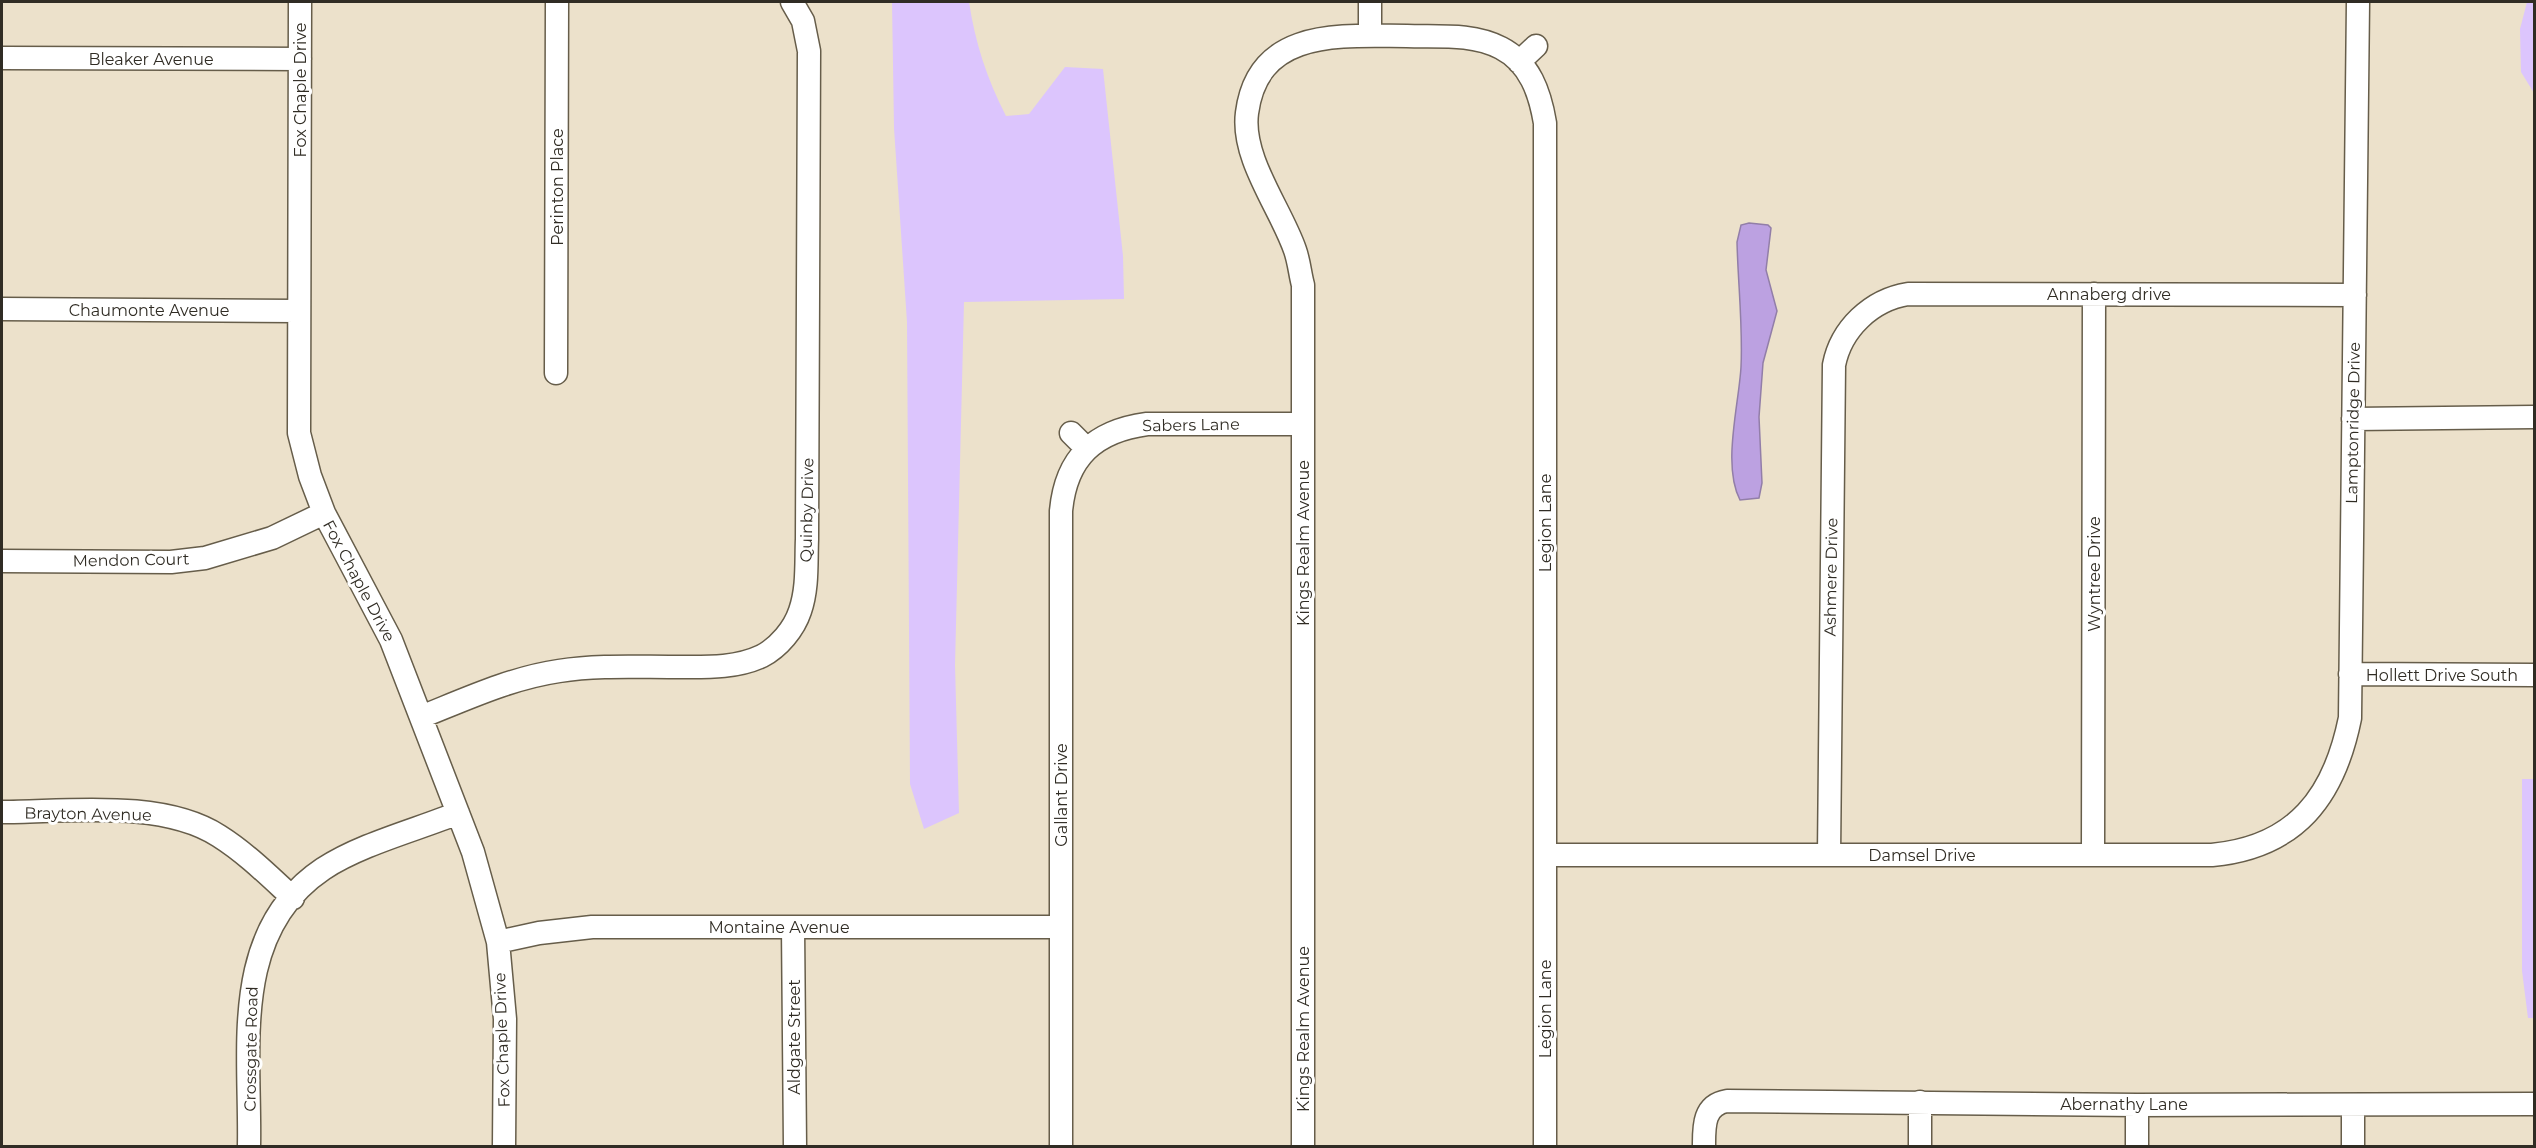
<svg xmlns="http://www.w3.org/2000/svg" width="2536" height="1148" font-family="Montserrat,sans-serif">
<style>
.green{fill:#dcc5fd}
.water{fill:#bca1e1;stroke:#927ea8;stroke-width:1.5}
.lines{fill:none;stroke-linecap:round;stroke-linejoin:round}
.minor-casing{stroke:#665d4a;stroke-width:25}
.minor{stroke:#fff;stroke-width:22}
.labels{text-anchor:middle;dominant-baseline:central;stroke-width:6;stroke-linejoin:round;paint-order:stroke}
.street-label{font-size:16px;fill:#302c24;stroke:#fff}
</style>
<rect width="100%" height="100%" fill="#ece1cb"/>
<path class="green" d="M892 2H969C975 42 987 79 1006 116L1029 114 1065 67 1103 69 1123 256 1124 299 964 302 955 665 959 813 924 829 910 784 907 322 894 128Z
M2527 2H2534V93L2521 72 2520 29Z
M2522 779H2534V1018H2528L2522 971Z"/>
<path class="water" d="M1749 223 1768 225 1771 228 1766 270 1777 311 1763 363 1759 417 1762 483 1759 498 1740 500C1722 466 1739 404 1741 367 1743 326 1738 284 1737 242L1741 225Z"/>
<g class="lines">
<defs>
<path id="minor" d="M300 2 299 433 310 476 324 513 391 640 473 852 498 942 505 1019 504 1146
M1370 36V2
M2 58 300 59
M1519 62 1536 46
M2 309 297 311
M556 373 557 2
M2353 419 2534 417
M1071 433 1087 449
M2 561 171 562 205 558 272 538 324 513
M2350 674 2534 675
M421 717C466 699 511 678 559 671 597 665 635 667 673 667 703 667 735 669 762 656 779 647 794 629 800 611 808 588 806 563 807 539L809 51 803 21 792 2
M2 812C66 812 162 799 219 836 246 853 269 876 293 898
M1545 855H2212C2296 847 2334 797 2350 718L2358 2
M1829 855 1834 365C1841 329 1871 300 1908 294L2355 295
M2093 855 2094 294
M793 927 795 1146
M498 942 539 933 592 927H1060
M249 1146C251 1050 229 932 323 869 361 844 416 830 458 813
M1061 1146V511C1066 457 1095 431 1147 424H1303
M1303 1146V285C1300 274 1299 261 1295 250 1281 209 1241 158 1247 113 1258 27 1342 36 1407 36 1438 37 1472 33 1501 48 1530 63 1540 93 1545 123V1146
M1704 1146C1704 1127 1703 1105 1727 1101L2137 1105 2534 1104
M1920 1146V1102
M2137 1146V1105
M2353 1146V1105"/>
</defs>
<use href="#minor" class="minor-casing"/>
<use href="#minor" class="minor"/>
</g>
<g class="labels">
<g class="street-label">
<text x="151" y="59">Bleaker Avenue</text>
<text transform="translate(300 90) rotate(-90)">Fox Chaple Drive</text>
<text transform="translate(557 187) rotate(-90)">Perinton Place</text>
<text x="2109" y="294">Annaberg drive</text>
<text x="149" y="310">Chaumonte Avenue</text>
<text transform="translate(2353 423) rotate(-89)">Lamptonridge Drive</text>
<text transform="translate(1191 425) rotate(-1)">Sabers Lane</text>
<text transform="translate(807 510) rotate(-89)">Quinby Drive</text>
<text transform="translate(1545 523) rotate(-90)">Legion Lane</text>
<text transform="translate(1303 543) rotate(-90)">Kings Realm Avenue</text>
<text transform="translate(131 560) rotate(-1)">Mendon Court</text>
<text transform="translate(2094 574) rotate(-90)">Wyntree Drive</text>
<text transform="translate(1831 577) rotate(-89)">Ashmere Drive</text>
<text transform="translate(359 581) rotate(62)">Fox Chaple Drive</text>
<text x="2442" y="675">Hollett Drive South</text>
<text transform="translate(1061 795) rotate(-90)">Gallant Drive</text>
<text transform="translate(88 814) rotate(1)">Brayton Avenue</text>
<text x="1922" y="855">Damsel Drive</text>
<text x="779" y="927">Montaine Avenue</text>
<text transform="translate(1545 1009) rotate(-90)">Legion Lane</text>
<text transform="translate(1303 1029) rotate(-90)">Kings Realm Avenue</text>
<text transform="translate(794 1037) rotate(-90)">Aldgate Street</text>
<text transform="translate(502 1040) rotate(-92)">Fox Chaple Drive</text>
<text transform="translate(251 1049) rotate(-89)">Crossgate Road</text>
<text x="2124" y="1104">Abernathy Lane</text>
</g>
</g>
<rect width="2536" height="1148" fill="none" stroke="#302c24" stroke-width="6"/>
</svg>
